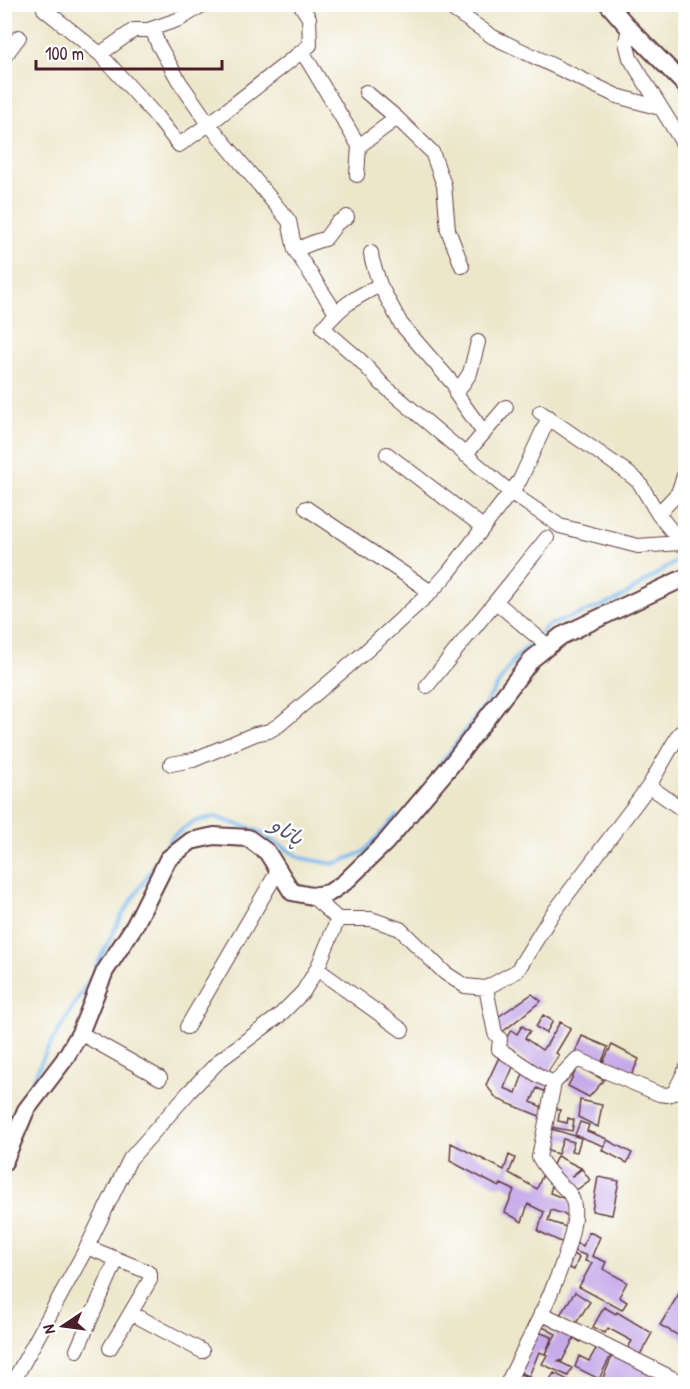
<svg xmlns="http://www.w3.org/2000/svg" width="690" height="1389" font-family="'Patrick Hand','Playpen Sans Arabic',sans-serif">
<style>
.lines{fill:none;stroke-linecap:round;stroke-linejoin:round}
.stream{stroke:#78b8ed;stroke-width:4}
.building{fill:#c6aae9}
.minor-casing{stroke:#623d43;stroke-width:16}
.tertiary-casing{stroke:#623d43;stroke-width:20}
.minor{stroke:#fff;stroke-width:14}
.tertiary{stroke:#fff;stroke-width:16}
.labels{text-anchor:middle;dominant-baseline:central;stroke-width:5;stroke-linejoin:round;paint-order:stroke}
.water-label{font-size:21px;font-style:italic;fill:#5a556f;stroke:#fff}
</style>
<rect width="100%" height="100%" fill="#fff"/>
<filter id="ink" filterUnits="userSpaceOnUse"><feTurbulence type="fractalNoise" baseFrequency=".0167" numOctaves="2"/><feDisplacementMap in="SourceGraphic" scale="12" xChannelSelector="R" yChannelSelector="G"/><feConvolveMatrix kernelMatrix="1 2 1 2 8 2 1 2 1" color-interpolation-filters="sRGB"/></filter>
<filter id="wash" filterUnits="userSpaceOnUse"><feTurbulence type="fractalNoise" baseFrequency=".008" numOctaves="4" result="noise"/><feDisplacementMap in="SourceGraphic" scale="24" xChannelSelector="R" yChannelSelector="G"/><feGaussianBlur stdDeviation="1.35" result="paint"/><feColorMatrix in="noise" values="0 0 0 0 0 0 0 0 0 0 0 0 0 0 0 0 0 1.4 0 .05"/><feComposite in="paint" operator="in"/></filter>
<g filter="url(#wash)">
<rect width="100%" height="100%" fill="#ece7cb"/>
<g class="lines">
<path class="stream" d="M540 633 547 626 617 600 686 555
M435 772 484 706 513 661 535 639
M23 1102 46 1052 92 975 121 917 173 836 193 822 214 817 256 830 301 858 334 864 364 852 397 816"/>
</g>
<g id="blocks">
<path class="building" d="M532 994 541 1001 500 1034 495 1019Z
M543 1015 553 1021 546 1033 536 1027Z
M560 1022 571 1028 556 1053 559 1055 546 1075 503 1044 511 1030 517 1034 522 1026 530 1031 525 1038 542 1050 545 1046H546Z
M582 1036 608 1047 599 1068 573 1057Z
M612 1045 639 1059 629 1080 601 1066Z
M501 1053 516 1060 504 1088 516 1093 524 1071 548 1082 544 1091 537 1088 531 1102 542 1107 541 1109 545 1111 542 1117 497 1099 486 1085Z
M578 1066 604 1080 589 1097 568 1086Z
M580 1100 602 1105 598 1127 578 1117Z
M553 1109 560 1110 558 1121 567 1123 568 1118 574 1120 572 1131 550 1127Z
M580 1122 589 1125 587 1131 607 1139 604 1146 575 1135Z
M552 1129 581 1138 577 1152 571 1151 574 1142 563 1139 558 1154 545 1150Z
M607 1140 632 1153 627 1163 602 1150Z
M451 1143 504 1170 509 1155 515 1158 509 1173 537 1189 542 1176 553 1181 550 1193 571 1201 570 1216 551 1210 548 1221 566 1227 563 1243 538 1231 544 1212 528 1204 522 1222 505 1212 514 1190 501 1184 499 1187 450 1161Z
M557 1156 581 1168 571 1177 582 1169 590 1180 571 1194 551 1169Z
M598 1177 619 1181 612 1215 592 1211Z
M589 1232 600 1237 592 1256 606 1262 603 1269 627 1282 619 1297 627 1302 622 1310 579 1287 592 1263 585 1261 587 1256 572 1250 575 1243 583 1246Z
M573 1254 579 1257 574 1270 567 1267Z
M686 1282V1340L660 1325Z
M575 1292 590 1302 574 1326 559 1316Z
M604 1307 616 1314 617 1312 652 1333 637 1360 625 1353 632 1341 608 1328 605 1333 593 1327Z
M541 1318 582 1338 580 1342 574 1338 562 1361 559 1360 558 1361 572 1368 568 1376 542 1364 547 1355 545 1354 556 1334 539 1325Z
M535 1331 552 1337 545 1354 539 1352 529 1376 519 1372Z
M598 1345 613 1351 599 1379 575 1367 579 1356 589 1361Z
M614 1352 676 1384H610L602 1380Z
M518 1373 543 1384H513Z
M554 1373 568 1380 566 1384H547Z"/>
</g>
</g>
<g filter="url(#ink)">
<use href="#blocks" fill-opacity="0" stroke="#623d43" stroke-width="1.5"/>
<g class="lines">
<defs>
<path id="minor" d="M51 4 44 9 100 54 156 116 179 145 209 124 310 45 309 18 300 4
M445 4 493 37 617 96 660 108
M629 28 626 42 630 58 686 148
M152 29 158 44 179 81 209 124 289 221 295 250 336 313
M302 51 359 146 357 175
M100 54 134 30H148L180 19 204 4
M4 57 19 37
M366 92 397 118 432 152 444 185 448 230 462 266
M359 146 397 118
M295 250 317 241 325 239 337 223 347 217
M371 253 372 260 380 285 401 324 455 386 456 394 484 433
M380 285C354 298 342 305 323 328L360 360 383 385 510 492 560 526 638 546 680 543
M456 394 470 373 478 342
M540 412 624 470 639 482 658 514 684 546
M387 454 483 527
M465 455 506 407
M306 508 431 592
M658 514 678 493 686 470
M496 602 548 646
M427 686 547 538
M171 764 193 760 255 734 269 731 279 725 365 652 431 592 449 572 520 480 549 417
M649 786 686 812
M312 896 338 919H371L400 929 445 973 465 986 486 988 517 971 551 916 649 786 679 734 686 728
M317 969 402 1030
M486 988 495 1033 500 1039 499 1049 539 1076 554 1083 539 1157C545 1168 553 1177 562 1186 565 1189 569 1192 571 1196 590 1229 523 1350 507 1384
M187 1027 279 869
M80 1033 160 1078
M554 1083 577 1059 659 1094 667 1095 674 1093 686 1069
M87 1247 146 1271 150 1274V1280L110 1348
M131 1313 202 1351
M541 1313 684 1384
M77 1350 117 1259
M13 1382 87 1247 130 1159 189 1092 220 1060 279 1016 303 992 317 969 338 919"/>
<path id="tertiary" d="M608 4 629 28 686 86
M4 1162 26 1110 64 1060 80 1033 105 971 135 925 168 859 191 841 214 836 248 838 267 852 292 892 312 896 329 893 345 882 386 842 451 765 532 659 561 636 686 577"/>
</defs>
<use href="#minor" class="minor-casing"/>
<use href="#tertiary" class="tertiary-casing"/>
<use href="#minor" class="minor"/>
<use href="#tertiary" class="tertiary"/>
</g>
</g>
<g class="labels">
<g class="water-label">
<text transform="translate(287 831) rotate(32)">پاتاو</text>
</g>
</g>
<rect width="690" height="1389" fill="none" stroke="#fff" stroke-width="24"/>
<g transform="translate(63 1326) rotate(257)" stroke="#ffffff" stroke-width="4.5" paint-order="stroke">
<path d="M0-4.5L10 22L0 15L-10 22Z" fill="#4a1f2b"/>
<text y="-9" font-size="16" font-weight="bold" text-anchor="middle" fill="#4a1f2b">N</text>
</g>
<path d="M36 60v9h186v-9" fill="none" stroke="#4a1f2b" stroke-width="3"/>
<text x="45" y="60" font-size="18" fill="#4a1f2b" stroke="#ffffff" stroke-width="4.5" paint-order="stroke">100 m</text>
</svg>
